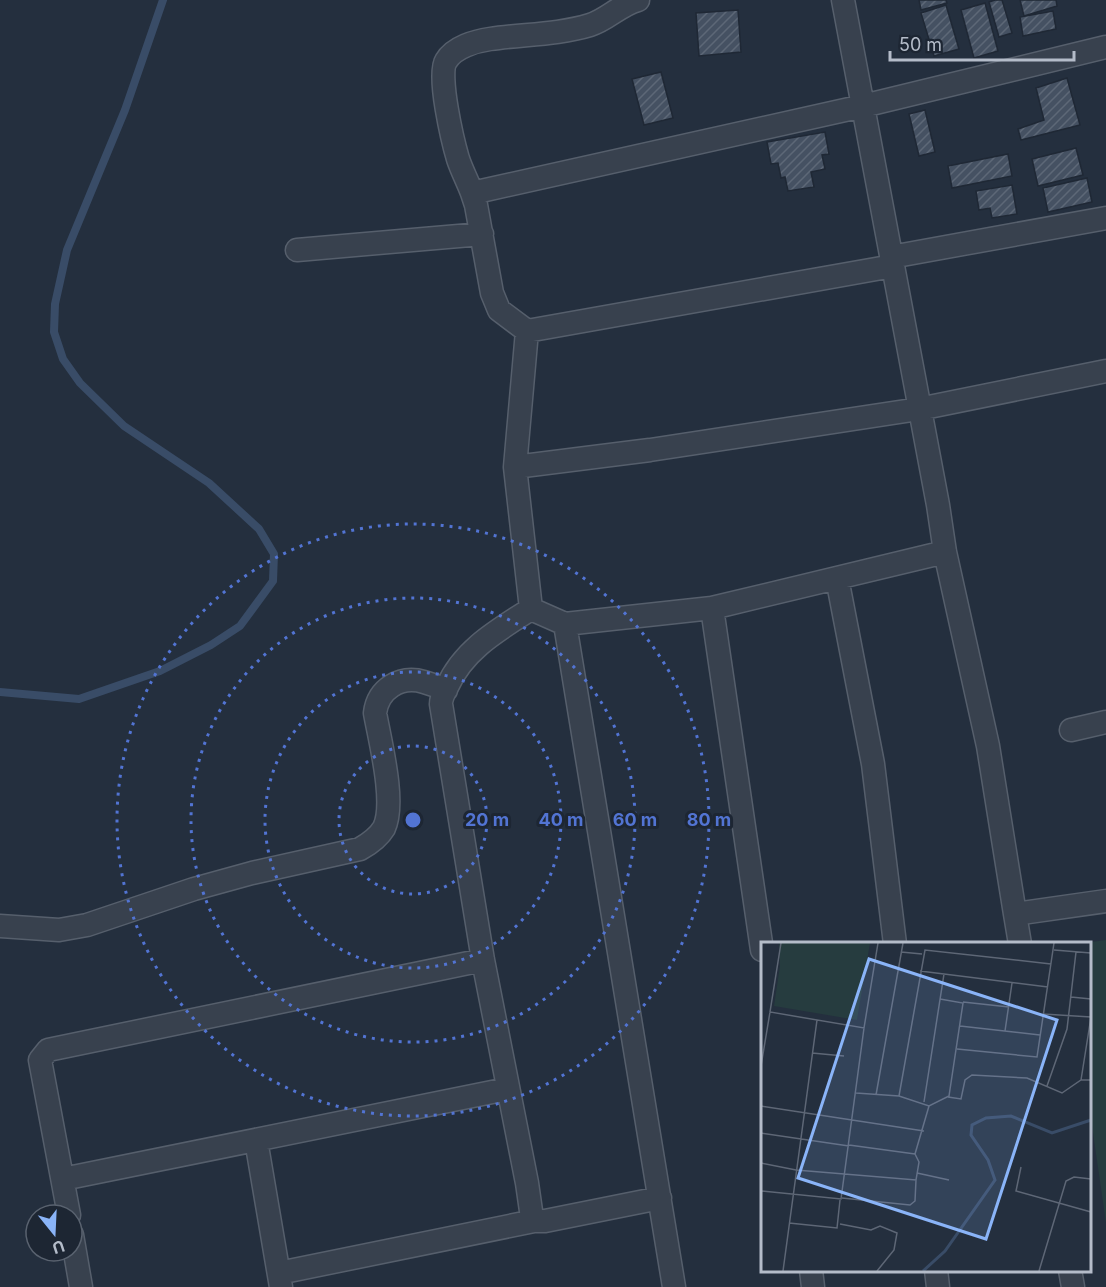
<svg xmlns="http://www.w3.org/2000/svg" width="1106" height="1287" font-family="Inter,sans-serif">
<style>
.green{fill:#263c3f}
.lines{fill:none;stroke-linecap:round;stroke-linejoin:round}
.stream{stroke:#394c67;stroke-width:8}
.building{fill:url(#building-hatch);stroke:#1f2835;stroke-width:1.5}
.minor-casing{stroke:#565f6c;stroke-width:25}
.minor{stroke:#38414e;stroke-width:22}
.ring{fill:none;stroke:#5274d3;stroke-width:3;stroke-dasharray:3 6}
.inset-river{fill:none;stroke:#394c67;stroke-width:3}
.inset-road{fill:none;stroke:#5e6776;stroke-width:1.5}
.view{fill:#8ab4f8;fill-opacity:0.15;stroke:#8ab4f8;stroke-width:3}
.inset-edge{fill:none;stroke:#b4bcc9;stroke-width:3}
.centre{fill:#5274d3;stroke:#1d2633;stroke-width:3}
.ring-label{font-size:18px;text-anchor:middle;font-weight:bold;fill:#5274d3;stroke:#1d2633;stroke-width:6;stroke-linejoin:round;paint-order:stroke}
</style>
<defs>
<pattern id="building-hatch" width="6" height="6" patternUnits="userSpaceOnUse" patternTransform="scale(1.5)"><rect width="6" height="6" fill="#455162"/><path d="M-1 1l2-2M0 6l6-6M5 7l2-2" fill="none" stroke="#5d6877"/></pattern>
</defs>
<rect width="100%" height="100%" fill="#242f3e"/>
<path class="green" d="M1106 940V1223L1090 1112V944L1084 943Z"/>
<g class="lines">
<path class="stream" d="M0 692 79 699 160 671 211 645 240 626 273 581 274 554 259 529 209 483 124 426 80 383 63 359 54 332 55 304 67 250 125 110 163 0"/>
</g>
<path class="building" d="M919 0H946L947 3 921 10Z
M995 0H1002L1012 33 999 37 989 2Z
M1020 0H1056L1057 6 1024 16Z
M985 3 998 51 974 58 961 10Z
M946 5 959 49 934 56 921 13Z
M738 10 741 52 699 56 696 13Z
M1053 11 1056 29 1023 36 1020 17Z
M661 72 673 118 644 125 632 79Z
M1067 78 1080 125 1021 140 1018 129 1044 120 1036 88Z
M925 110 935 152 919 156 909 114Z
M825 132 829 154 822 155 825 169 811 172 814 187 788 191 785 177 781 178 778 163 771 164 767 142Z
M1076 148 1083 175 1038 186 1032 159Z
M1008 154 1012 176 952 188 948 166Z
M1087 178 1092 202 1048 212 1043 188Z
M1012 185 1017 214 992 218 990 208 979 210 976 191Z"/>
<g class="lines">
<defs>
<path id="minor" d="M843 0 938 505 945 552 988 746 1015 914
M472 193C468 182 462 171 458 159 453 142 437 75 446 61 454 47 476 41 490 39 523 34 557 35 590 25 607 20 621 4 638 0
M297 250 482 234
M891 257 1106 218
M527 331 893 266
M515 467 650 450 919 409 1106 371
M837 578 873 764 895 944
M712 608 762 950
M531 609 515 467 527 331 499 310 492 293 476 205 472 193 863 106 1106 47
M565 624 674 1287
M1071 730 1106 722
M0 926 59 930 87 925 194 889 252 873 360 849C369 844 378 838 384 828 396 803 380 741 375 713 378 689 400 675 424 682 431 684 439 687 446 690
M1020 944 1015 914 1106 901
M256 1140 281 1287
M63 1179 507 1089
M660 1198 545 1221H534L532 1218 527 1183 483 960 441 704C441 697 444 693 447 687 463 650 498 630 531 609L565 624 712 608 945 552
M69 1215 40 1060 48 1050 483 960
M72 1235 81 1287
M811 1270 813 1287
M936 1270 938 1287
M1070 1270 1073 1287
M279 1273 534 1221"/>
</defs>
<use href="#minor" class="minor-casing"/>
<use href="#minor" class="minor"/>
</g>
<g class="ring">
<circle cx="413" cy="820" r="74"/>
<circle cx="413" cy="820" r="148"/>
<circle cx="413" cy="820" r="222"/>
<circle cx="413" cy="820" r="296"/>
</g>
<g transform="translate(761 942)">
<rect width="330" height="330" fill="#242f3e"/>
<path d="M18 1H109L96 78 13 64 19 24Z" fill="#263c3f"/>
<path class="inset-river" d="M162 329 184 309 234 238 227 218 210 193 211 183 225 176 250 174 291 191 330 178"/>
<path class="inset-road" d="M20 1 9 70 103 86 117 1M293 8 330 11M140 10 161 12M159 29 287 45M310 55 330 57M202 60 248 65M282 72 330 75M199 84 279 93M244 89 251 41M196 107 276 115 293 1M51 111 83 114M0 124 9 70M320 138 330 75M286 144 306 87 315 10M95 151 138 154 168 164 188 154 202 61 179 57M115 153 142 1M138 154 164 8 290 22M187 155 200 157 204 138 211 133 266 136 301 151 320 138H330M163 160 183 32M0 164 163 189M0 191 88 204M88 203 154 212M0 221 35 228 155 238 158 220 154 212 168 164M260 225 255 249 330 270M156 231 188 238M0 249 80 257 103 86M81 256 149 263 154 259 155 238M28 281 76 286 79 258M79 282 110 288 119 284 136 291 133 308 116 329M22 329 56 78M278 329 305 239 313 235 330 237"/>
<path class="view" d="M108 17 296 78 225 297 37 236Z"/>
<rect width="330" height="330" class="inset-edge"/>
</g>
<circle cx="413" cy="820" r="9" class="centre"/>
<g class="ring-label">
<text x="487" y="826">20 m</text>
<text x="561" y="826">40 m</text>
<text x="635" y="826">60 m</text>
<text x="709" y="826">80 m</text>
</g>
<g transform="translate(54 1233) rotate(162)"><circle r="28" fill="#1d2633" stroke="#59626f" stroke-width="1.5"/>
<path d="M0-4.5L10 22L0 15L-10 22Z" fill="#8ab4f8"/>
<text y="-9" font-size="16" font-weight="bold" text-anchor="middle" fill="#b4bcc9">U</text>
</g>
<path d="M890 51v9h184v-9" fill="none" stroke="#b4bcc9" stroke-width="3"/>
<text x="899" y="51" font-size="18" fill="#b4bcc9" stroke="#1d2633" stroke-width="4.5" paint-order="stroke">50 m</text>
</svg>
